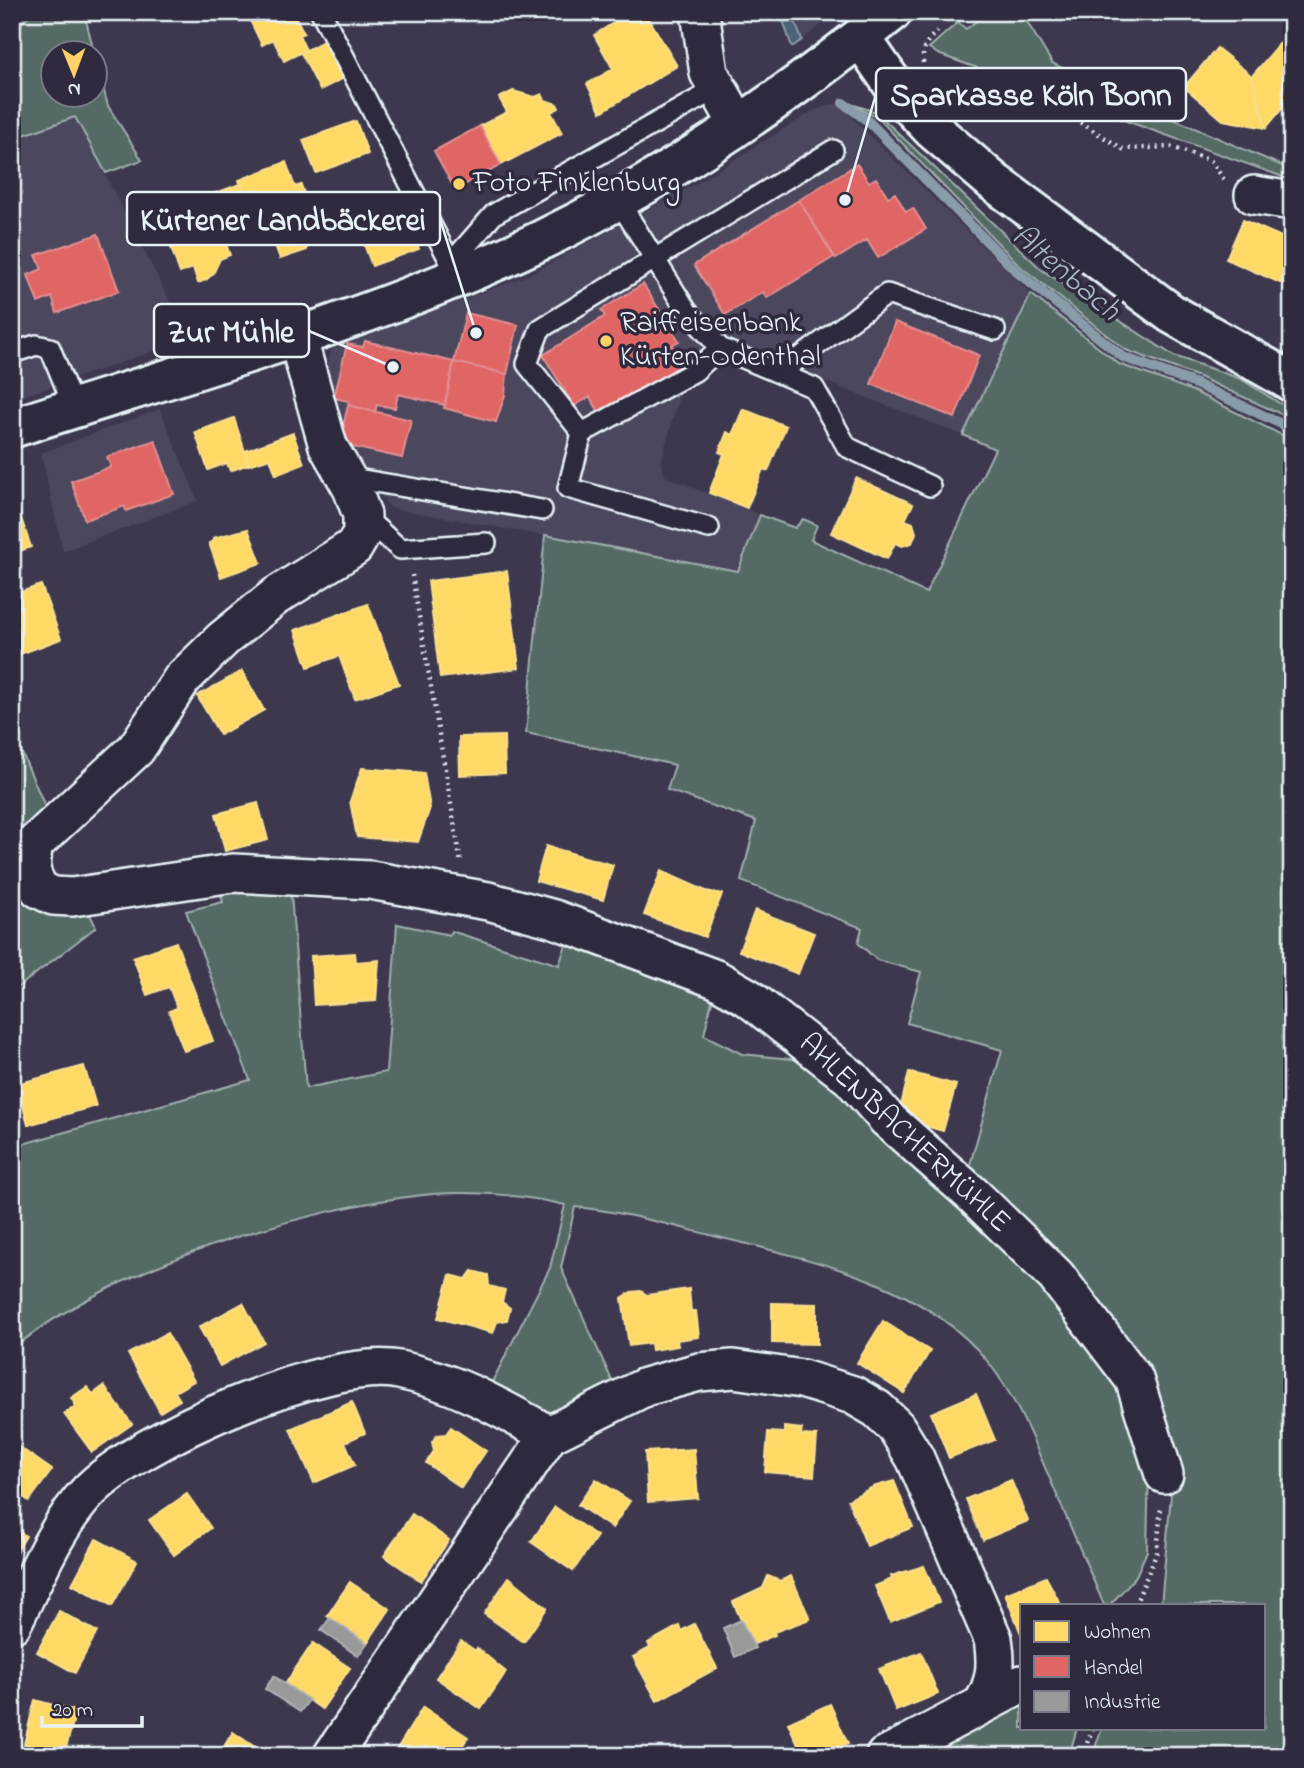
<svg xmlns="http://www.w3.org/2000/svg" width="1304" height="1768" font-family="'Indie Flower',sans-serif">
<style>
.built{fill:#4c465d}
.green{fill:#566b65;stroke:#9faeae;stroke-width:2}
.water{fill:#4b6474;stroke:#8a9ca9;stroke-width:2}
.homes{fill:#ffd966;stroke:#f8e092;stroke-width:2}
.shops{fill:#e06666;stroke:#e29092;stroke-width:2}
.industry{fill:#999;stroke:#b1b3b6;stroke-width:2}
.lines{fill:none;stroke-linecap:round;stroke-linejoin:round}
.stream{stroke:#8a9ca9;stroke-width:10}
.service-casing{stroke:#e8f1f8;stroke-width:24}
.minor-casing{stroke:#e8f1f8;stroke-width:42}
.tertiary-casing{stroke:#e8f1f8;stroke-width:44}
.secondary-casing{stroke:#e8f1f8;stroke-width:44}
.path{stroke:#e8f1f8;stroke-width:4.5;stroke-dasharray:2 5;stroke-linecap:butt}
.service{stroke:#2f2a3d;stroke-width:19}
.minor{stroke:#2f2a3d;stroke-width:37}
.tertiary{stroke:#2f2a3d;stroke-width:38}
.secondary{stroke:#2f2a3d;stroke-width:38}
.poi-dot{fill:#ffd166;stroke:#2f2a3d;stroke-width:2.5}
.labels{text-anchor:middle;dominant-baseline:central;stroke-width:7;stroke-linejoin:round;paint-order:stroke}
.poi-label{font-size:30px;fill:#e8f1f8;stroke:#2f2a3d;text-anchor:start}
.street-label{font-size:30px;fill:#e8f1f8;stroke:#2f2a3d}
.water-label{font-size:32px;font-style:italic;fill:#a9b9c3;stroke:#2f2a3d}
.leader{fill:none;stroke:#e8f1f8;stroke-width:2.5}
.callout-dot{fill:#e8f1f8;stroke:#2f2a3d;stroke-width:2.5}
.callout{fill:#2f2a3d;stroke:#e8f1f8;stroke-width:2.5}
.callout-label{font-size:32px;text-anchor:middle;font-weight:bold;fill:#e8f1f8}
</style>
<rect width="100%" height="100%" fill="#3e384e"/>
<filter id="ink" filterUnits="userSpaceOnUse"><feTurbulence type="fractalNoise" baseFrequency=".0143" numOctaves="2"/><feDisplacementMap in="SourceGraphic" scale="14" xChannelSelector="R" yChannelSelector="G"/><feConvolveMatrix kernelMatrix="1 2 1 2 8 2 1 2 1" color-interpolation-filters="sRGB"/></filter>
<g filter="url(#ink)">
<path class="built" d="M791 12H837L802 40Z
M837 103 1031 294 963 435 709 337 687 367 661 462 665 476 760 515 738 571 391 508 338 446 324 378 331 350 526 276 695 184 813 111Z
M76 117 189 339 12 400V139Z
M160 409 198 501 63 551 41 453Z"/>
<path class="green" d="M32 12H84L94 52H52V94H94V53L108 106 142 160 106 173 75 117 12 139V34Z
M988 12H1021L1052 63 1109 91 1292 170V180L938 54 929 48 958 22 966 29Z
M848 103 876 112 1042 270 1174 356 1241 379 1292 411V419L1199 377 1126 350 1021 267 878 118Z
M1031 294 1119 364 1193 391 1292 440V1756H1092L1102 1728H1264V1605H1161L1173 1472 1144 1375 966 1179 1002 1050 907 1023 921 972 877 960 858 943 862 928 741 881 756 821 667 790 675 765 526 733 545 535 738 571 760 515 795 528 803 519 817 525 811 540 926 593 995 449 963 435Z
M12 730 50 818 12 847Z
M21 859 85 904 96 927 12 992V865Z
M217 881H290L306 1088 386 1072 397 924 450 935 451 931 559 965 569 936 714 992 704 1035 742 1054 812 1061 1011 1253 1123 1383 1149 1464 1147 1551 1136 1576 1110 1605H1104C1086 1563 1068 1521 1050 1479 1032 1438 1016 1397 988 1362 922 1280 807 1259 710 1235 666 1224 620 1211 575 1207L561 1268 614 1385 559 1419 488 1390 550 1268 565 1205C524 1195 475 1191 433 1194 310 1205 105 1269 12 1350V1147L250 1080 186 911 223 902Z
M1022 1699V1728H1077L1069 1756H915Z"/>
<path class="water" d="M12 12H32L12 34Z
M780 12H791L802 40 792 47Z"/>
<path class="homes" d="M246 12H293L304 33 299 35 306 50 284 61 273 39 262 45Z
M631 12H645L677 66 601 112 587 84 613 69 594 35Z
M1292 29V97L1266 128 1252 76Z
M325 40 344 78 320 90 301 53Z
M1217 48 1252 76 1266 128 1223 120 1184 87Z
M513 91 535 97 542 94 545 100 557 104 559 108 551 112 562 133 501 165 480 126 507 112 499 98Z
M356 121 368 154 316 173 303 140Z
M286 162 295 187 301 185 320 236 307 241V250L280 259 273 240 259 246 249 222 254 220 239 180Z
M240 184 254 220 238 226 241 235 226 244 230 255 220 259 213 274 206 280 198 283 193 268 180 273 166 234 159 236 153 216Z
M363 205 368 219 404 206 419 249 372 266 351 209Z
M1243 220 1286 239 1292 228V257L1280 283 1226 259Z
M1292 257V288L1280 283Z
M743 409 786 426 768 471 763 469 747 508 709 493 724 454 719 452 727 432 732 435Z
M234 418 249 464 230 471 227 463 208 470 195 432Z
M293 433 304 464 276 475 270 458 249 465 245 451Z
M856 478 913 504 905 520 913 523 916 533 912 543 902 546 895 543 887 559 831 533Z
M12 501H15L31 547 12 554Z
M248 529 261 563 221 577 209 543 214 541 213 538Z
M507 571 519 668 440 678 428 581Z
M41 585 61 639 12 657V595Z
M368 604 399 684 355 699 339 656 308 667 295 630Z
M242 671 264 710 220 735 197 696Z
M504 736 505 773 460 775 459 737Z
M362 768 424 773 430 808 418 842 357 837 350 801Z
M258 803 268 840 225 851 216 814Z
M546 846 613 865 603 900 536 881Z
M661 871 706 891 722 894 705 937 644 915Z
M755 910 814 933 798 974 739 951Z
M176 942 213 1041 184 1051 169 1011 177 1008 169 987 147 995 133 957Z
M355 953 356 962 379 960 376 1001 314 1005 311 956Z
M84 1066 96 1106 28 1125 17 1084Z
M909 1072 956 1085 943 1131 898 1118Z
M472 1271 488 1275 489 1286 505 1290 502 1302 510 1308 507 1320 497 1322 493 1333 438 1318 450 1275 466 1279Z
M689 1289 691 1311H696L699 1337 677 1340 678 1346 652 1350 651 1343 629 1346 622 1298 631 1292 641 1291 647 1295Z
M243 1303 264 1342 220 1366 199 1327Z
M772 1303 817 1304V1344L772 1343Z
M883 1321 930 1351 904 1393 857 1363Z
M167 1333 194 1381 175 1392 180 1400 160 1412 128 1354Z
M104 1386 132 1424 92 1452 64 1414 76 1406 71 1398 87 1387 93 1394Z
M976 1394 995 1440 949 1458 931 1413Z
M352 1402 365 1433 345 1442 355 1465 314 1483 290 1429Z
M451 1427 486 1451 461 1488 426 1463 434 1451 432 1442 437 1435 446 1434Z
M784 1427 802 1429 801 1435 817 1436 814 1476 765 1472 768 1432 784 1433Z
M12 1442 52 1470 29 1501 12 1489Z
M694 1449 698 1498 648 1502 645 1452Z
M596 1479 630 1501 612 1528 578 1505Z
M1011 1480 1028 1521 983 1540 966 1499Z
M894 1481 913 1527 867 1546 848 1500 873 1487Z
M187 1494 211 1528 174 1555 149 1520Z
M555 1507 597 1536 573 1571 531 1542Z
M412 1514 449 1540 421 1581 384 1556Z
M12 1527 26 1536 12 1559Z
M96 1539 137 1561 112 1606 72 1584Z
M924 1566 939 1602 890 1622 875 1586 892 1579 891 1576Z
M768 1576 780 1581 791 1576 810 1619 774 1632 775 1635 752 1645 733 1602 763 1588Z
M509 1577 547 1608 524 1642 484 1614Z
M1046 1577 1061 1605H1022V1636L1005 1594Z
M350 1582 390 1609 367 1643 327 1616Z
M59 1611 97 1632 75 1673 37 1652Z
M694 1624 717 1668 657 1701 633 1657 650 1648 648 1643 679 1626 681 1631Z
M461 1641 476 1651 477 1648 506 1672 481 1709 436 1678Z
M313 1643 350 1668 322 1709 285 1684Z
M921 1652 938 1694 896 1711 879 1669Z
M35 1700 76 1711 64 1755 24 1744Z
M830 1704 848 1744 820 1756H803L788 1723Z
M423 1707 468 1737 456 1756H407L397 1749Z
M233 1732 262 1752 264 1756H218Z"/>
<path class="shops" d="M480 126 501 165 455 190 434 151Z
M857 164 869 182 876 178 888 197 895 193 906 212 913 208 926 229 878 258 867 240 836 259 799 200Z
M799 200 834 257 767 298 763 292 725 315 694 265Z
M98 234 119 291 57 313 52 297 38 303 28 275 42 269 36 255Z
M643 284 679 341 672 345 684 364 601 415 590 397 574 406 543 355 605 316 601 310Z
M466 313 518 325 507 374 454 362Z
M895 322 979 355 955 418 871 384Z
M365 341 454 362 445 405 398 394 395 408 377 405 375 412 348 405 349 401 334 398 347 344 363 347Z
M454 362 507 374 505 395 496 422 444 408Z
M348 405 411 420 402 458 339 444Z
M155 440 174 494 126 511 125 506 85 520 71 481 111 467 107 457Z"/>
<path class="industry" d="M330 1618 367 1643 358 1656 321 1630Z
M741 1620 755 1648 735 1657 723 1628Z
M274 1676 309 1700 300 1712 265 1689Z"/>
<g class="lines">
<path class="stream" d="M843 103 868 121 1017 272 1123 357 1196 384 1292 429"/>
<defs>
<path id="service" d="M321 12 456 273
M618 200 687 311 720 348 814 388 847 447 930 486
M452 262 494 214 716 89
M12 353 36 345 50 348 74 408
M779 373 887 294 995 330
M582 433 695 371 720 348
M345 477 542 510
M362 515 400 549 486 543
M709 528 568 488 582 433 527 364 540 329 833 150"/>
<path id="minor" d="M700 12 709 73 738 124
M1254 195 1292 201
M297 336 328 446 352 488 362 515V533L354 547 276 596 223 639 182 679 136 749 33 845 31 872 39 889 53 896 72 897 233 873 370 880 488 901 554 919 716 979 749 998 851 1078 887 1119 973 1195 1056 1276 1134 1379 1164 1474
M12 1624C35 1579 54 1528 89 1491 139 1439 327 1356 399 1370 454 1381 501 1408 549 1435
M332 1756 549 1435 645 1387 699 1372 733 1369 802 1379 853 1395 877 1409 896 1427 915 1458 993 1639C997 1665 996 1682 982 1705
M885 1756 1022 1684"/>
<path id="tertiary" d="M861 38 901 96 932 129 994 182 1172 314 1292 382"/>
<path id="secondary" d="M12 428C176 375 345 328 503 258 642 196 774 107 892 12"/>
</defs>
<use href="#service" class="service-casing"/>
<use href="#minor" class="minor-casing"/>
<use href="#tertiary" class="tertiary-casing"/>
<use href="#secondary" class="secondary-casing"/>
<path class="path" d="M923 63C922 46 928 39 940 29
M939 86 979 74 996 81C1003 119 1031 125 1065 113L1123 149 1172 147 1211 161 1225 181
M412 575 461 863
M1135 1605 1157 1552 1161 1506
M1082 1756 1093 1728"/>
<use href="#service" class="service"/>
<use href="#minor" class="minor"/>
<use href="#tertiary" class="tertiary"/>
<use href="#secondary" class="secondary"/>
</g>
</g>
<g class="poi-dot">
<circle cx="459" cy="184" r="7"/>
<circle cx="606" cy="341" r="7"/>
</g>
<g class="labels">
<g class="poi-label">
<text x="473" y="184">Foto Finklenburg</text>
<text x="620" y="324">Raiffeisenbank<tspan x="620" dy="34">Kürten-Odenthal</tspan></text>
</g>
<g class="street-label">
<text transform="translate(904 1134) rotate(43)">AHLENBACHERMÜHLE</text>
</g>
<g class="water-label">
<text transform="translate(1065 274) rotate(40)">Altenbach</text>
</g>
</g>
<path class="leader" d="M845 200L876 94M476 333L440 219M393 367L309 331"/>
<g class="callout-dot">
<circle cx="845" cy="200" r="7"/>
<circle cx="476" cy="333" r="7"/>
<circle cx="393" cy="367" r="7"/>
</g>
<g class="callout">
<rect x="876" y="68" width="310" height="53" rx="7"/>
<rect x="127" y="192" width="313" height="53" rx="7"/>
<rect x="154" y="304" width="155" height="53" rx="7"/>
</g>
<g class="callout-label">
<text x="1031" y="105">Sparkasse Köln Bonn</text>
<text x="283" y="230">Kürtener Landbäckerei</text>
<text x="231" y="342">Zur Mühle</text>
</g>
<rect width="1304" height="1768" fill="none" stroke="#2f2a3d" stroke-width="42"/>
<rect x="21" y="21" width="1262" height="1726" fill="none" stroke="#e8f1f8" stroke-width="2.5" filter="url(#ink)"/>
<rect x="1020" y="1604" width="245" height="126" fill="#2f2a3d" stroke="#797a88" stroke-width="2"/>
<rect x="1034" y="1621" width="35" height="21" fill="#ffd966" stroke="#797a88" stroke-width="2"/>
<text x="1084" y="1638" font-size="21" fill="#e8f1f8">Wohnen</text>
<rect x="1034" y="1656" width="35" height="21" fill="#e06666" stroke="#797a88" stroke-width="2"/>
<text x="1084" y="1674" font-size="21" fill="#e8f1f8">Handel</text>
<rect x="1034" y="1691" width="35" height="21" fill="#999999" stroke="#797a88" stroke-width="2"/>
<text x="1084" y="1708" font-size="21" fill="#e8f1f8">Industrie</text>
<g transform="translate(74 74) rotate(179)"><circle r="33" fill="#2f2a3d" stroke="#797a88" stroke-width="2"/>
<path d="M0-5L12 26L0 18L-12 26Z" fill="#ffd166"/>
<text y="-10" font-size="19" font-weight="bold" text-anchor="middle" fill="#e8f1f8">N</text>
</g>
<path d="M42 1716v10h100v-10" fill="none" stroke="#e8f1f8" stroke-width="3.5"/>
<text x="52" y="1716" font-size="21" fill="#e8f1f8" stroke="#2f2a3d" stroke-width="5" paint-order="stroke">20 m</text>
</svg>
